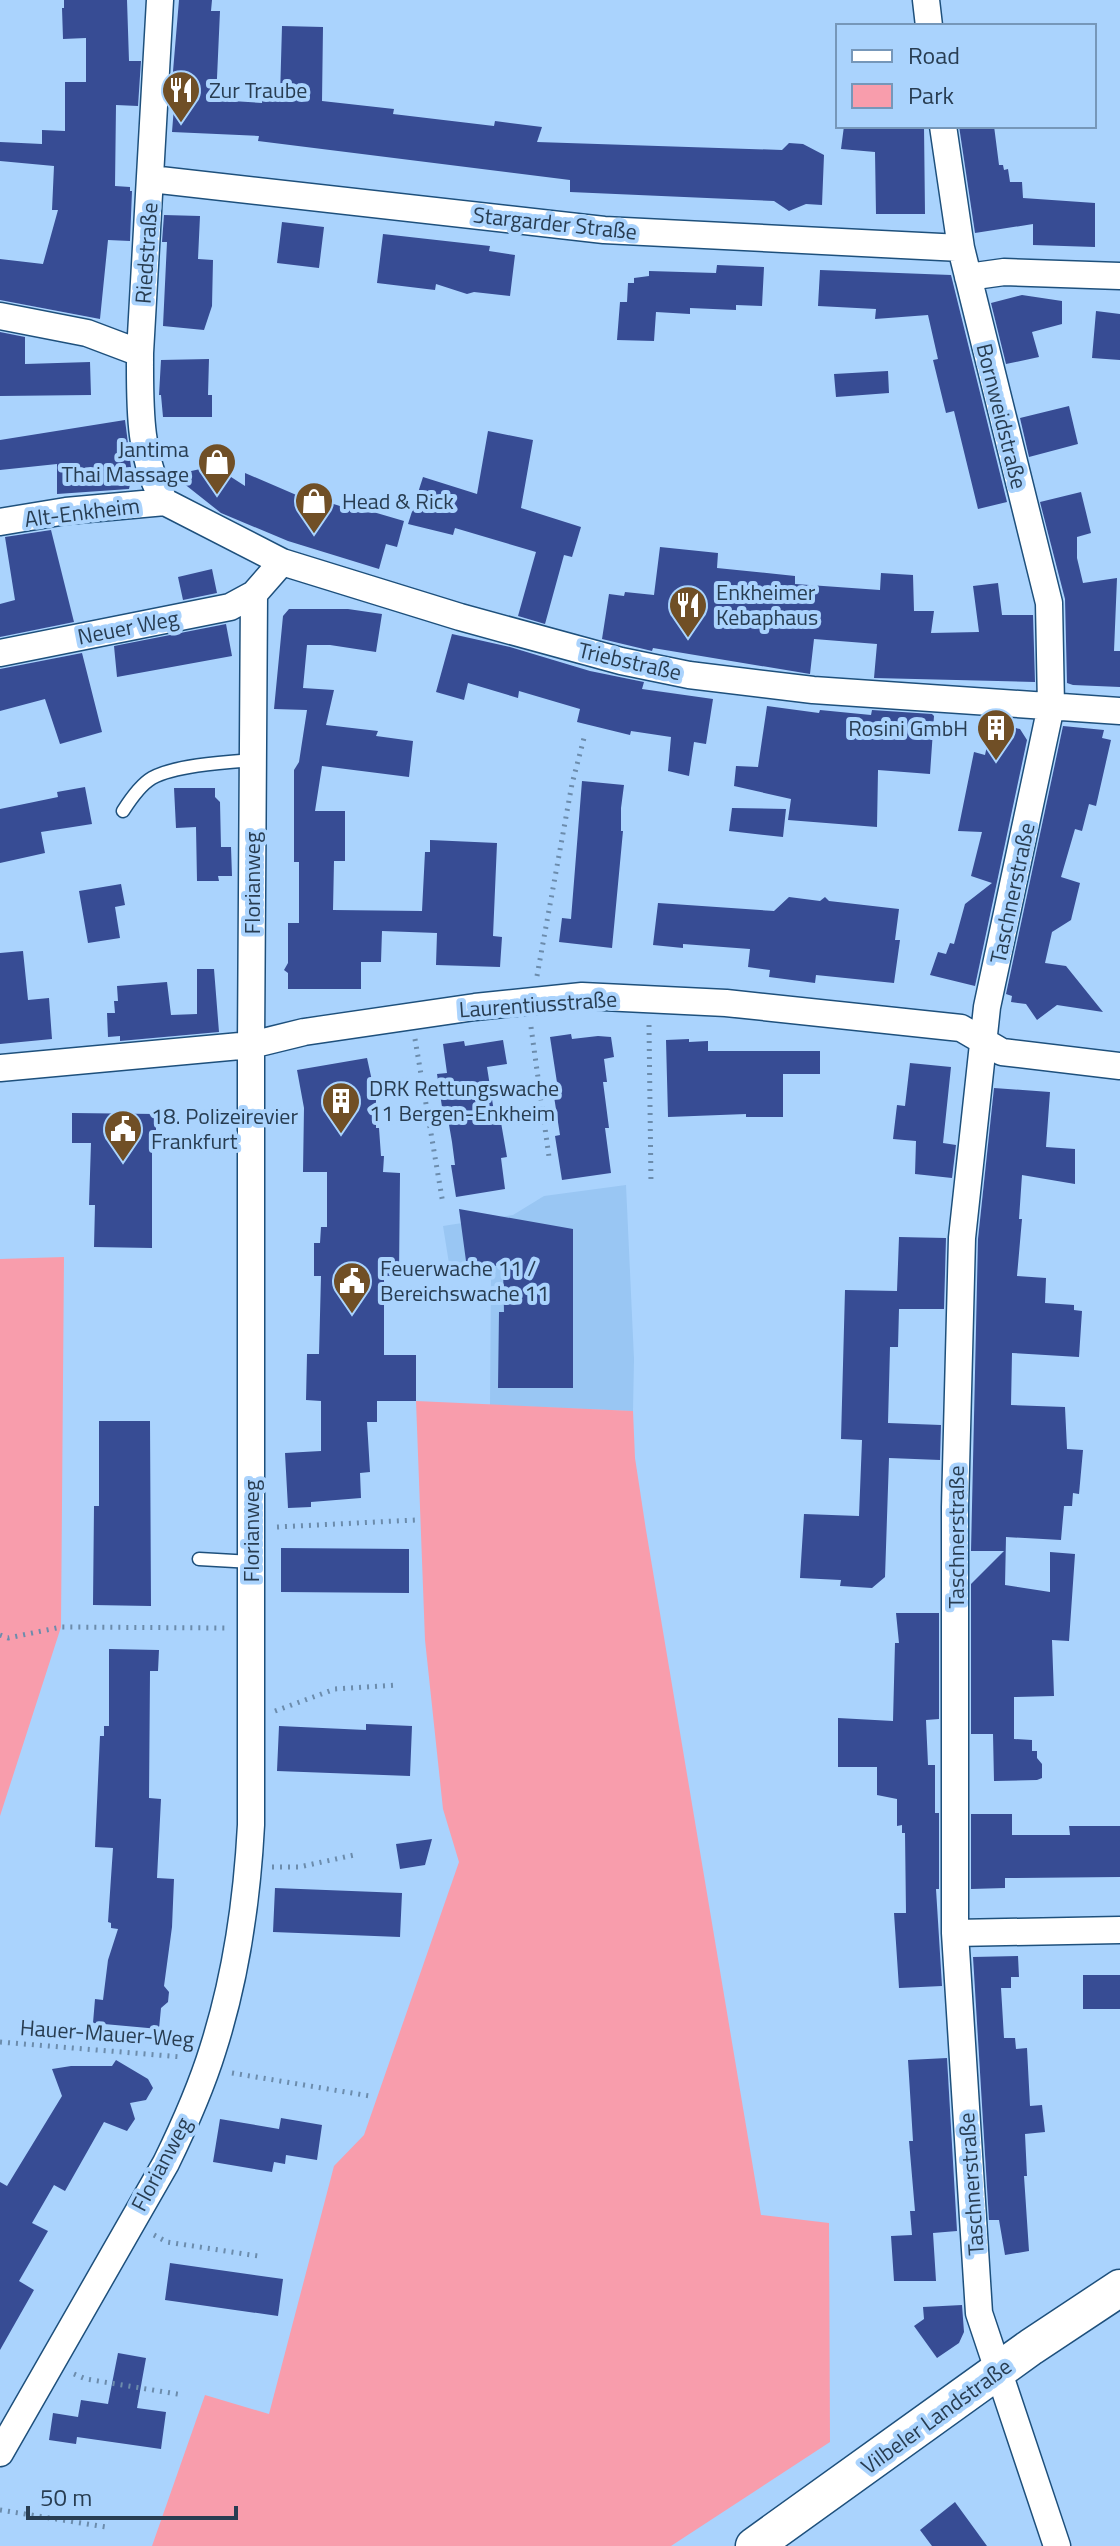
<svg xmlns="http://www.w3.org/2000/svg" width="1120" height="2546" font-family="'Titillium Web',sans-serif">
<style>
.built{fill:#99c6f3}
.green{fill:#f89dac}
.building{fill:#374c94}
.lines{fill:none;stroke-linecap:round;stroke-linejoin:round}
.lane-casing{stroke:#1e507c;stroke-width:15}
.street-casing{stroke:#1e507c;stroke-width:29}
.secondary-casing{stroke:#1e507c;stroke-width:39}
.path{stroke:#6c8cac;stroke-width:5;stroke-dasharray:2 6;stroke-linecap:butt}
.lane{stroke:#fff;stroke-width:12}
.street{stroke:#fff;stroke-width:26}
.secondary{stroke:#fff;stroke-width:36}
.labels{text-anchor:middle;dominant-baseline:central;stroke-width:8;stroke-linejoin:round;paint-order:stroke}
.poi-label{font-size:22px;fill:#283d52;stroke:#aad3fd;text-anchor:start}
.street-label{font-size:22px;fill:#283d52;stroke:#aad3fd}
</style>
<rect width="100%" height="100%" fill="#aad3fd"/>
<path class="built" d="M626 1185 634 1359 633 1411 490 1405 491 1276H451L443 1226 513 1215 544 1196Z"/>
<path class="green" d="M64 1257 61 1627 0 1816V1259Z
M416 1401 633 1411 635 1458 646 1530 761 2215 829 2223 830 2442 671 2546H152L205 2395 269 2414 334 2166 364 2135 459 1862 443 1809 425 1640Z"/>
<path class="building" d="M64 0H127L129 61H141L138 106 116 105 115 186 130 187V191H132L130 241 108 240 100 319 0 300V259L43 264 58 210H52L54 166 0 161V142L42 144V130L65 131V82H86V38L63 39 62 8H64Z
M179 0H212L211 11H220L216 100 262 103 263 95 280 97 282 26 323 27 322 101 394 109 393 114 494 126 495 121 542 127 537 142 782 150 789 143 803 144 824 155 822 205 806 204 789 211 774 201 570 192V180L258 141 259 136 172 132 174 107H170Z
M844 126H924L925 214H876L875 152 841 149Z
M959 126H994L999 165H1003L1004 170 1008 169 1010 182H1022L1023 198 1095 203V247L1033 245V224L975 233Z
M164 215 200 216 198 259 213 260 212 306 204 330 163 326 167 242H162Z
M282 222 324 227 319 268 277 263Z
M383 234 490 246 489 251 515 255 510 296 474 292 467 294 436 284 435 290 377 283Z
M717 265 764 267 762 306 736 305V310L690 308V314L656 312 654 341 617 340 620 302H627L628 283H634V278L649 276V271L716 273Z
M820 270 951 275 1007 502 978 509 954 411 946 413 933 360 938 359 928 315 875 319 876 309 818 306Z
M1022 295 1062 301V324L1032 332 1039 357 1006 364 991 303Z
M1096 311 1120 314V360L1092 358Z
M0 332 25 337V364L90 362 91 395 0 396Z
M209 359 208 395H212V417H163L161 395H159L161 360Z
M888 371 889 393 836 397 834 374Z
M1069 406 1078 444 1029 457 1020 418Z
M125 420 132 475 129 489 57 494V464L0 470V440Z
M488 431 533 440 521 508 581 527 572 557 564 555 545 624 518 616 536 552 455 528 453 535 408 524 423 477 477 494Z
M214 466 245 486V473L301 497 302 494 362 513 363 509 404 521 397 547 386 544 379 569 288 541 221 513 173 475Z
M1081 492 1091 533 1077 537V558L1083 583 1117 578 1114 651H1120V687L1073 685 1067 683 1065 599 1040 502Z
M51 530 74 622 0 637V604L15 600 5 537Z
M660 547 718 553 717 568 795 576V584L880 590 881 573 913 575 914 611H934L931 633 979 632 973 586 998 583 1002 615H1033L1035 682 874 678 877 644 814 639 810 674 653 648 652 651 602 639 609 594 624 596 625 592 654 595Z
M212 569 217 593 183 600 178 577Z
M289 609H348L382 614 376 652 330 645H307L303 688 334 690 326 725 378 731 376 736 413 741 409 777 322 766 315 811H345V861H334L333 910 422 911 425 852H430V840L497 843 493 936 502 937 500 967 436 965 437 933 382 931 381 962H361V989H288V973L284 970 288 963V923H299V862H294V770L299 762 307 710 274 709 283 616Z
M226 624 232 656 117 677 114 646Z
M452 634 510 647 590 671 644 682 642 689 713 699 706 744 694 742 689 776 668 771 671 737 631 731 630 735 577 722 580 709 519 691 518 698 468 683 464 700 436 692Z
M82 653 102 732 60 744 45 699 0 711V669Z
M767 706 819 713 820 710 871 715 872 710 932 714 934 716 930 774 878 770 877 827 788 820 791 799 734 786 736 766 758 767Z
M992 723 1020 729 1027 740 975 986 930 975 938 952 946 954 950 943 954 944 965 904 992 883 971 876 982 832 958 831 974 752 985 755Z
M1063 726 1104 730 1102 738 1111 740 1096 806 1089 804 1082 831 1075 829 1061 877 1080 883 1071 920 1052 932 1045 963 1066 966 1103 1012 1057 1005 1037 1020 1026 1004 1011 1002 1012 996 1006 994Z
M582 781 624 785 621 808V831H623L612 948 559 942 562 918 571 919Z
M85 787 92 824 41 832 45 853 0 863V809L58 797 57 792Z
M174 788H215V797L220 802 221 847H231L232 876H218L219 881H197L196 827 176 828Z
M732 808 786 809 783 837 729 831Z
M121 884 125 905 115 907 120 938 88 943 79 891Z
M789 897 820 901 825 897 829 901 899 909 895 940H900L894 983 816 975 815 983 769 977 770 970 748 967 750 949 683 944V948L653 945 658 903 774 911Z
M23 951 28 1000 49 998 52 1039 0 1044V953Z
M197 969H214L219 1032 120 1041V1036L108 1037 107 1013H115L114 1001H118L117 986 167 982 171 1015 197 1014Z
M571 1034 572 1039 598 1036 611 1037 614 1057 604 1059 607 1082H603L609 1128H605L611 1173 562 1180 555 1136 560 1135 553 1090 558 1089 550 1037Z
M689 1039V1042L708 1041V1051H820V1074H783V1117H746V1114L668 1117 666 1040Z
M503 1040 507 1064 487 1067 494 1112 499 1111 507 1157 501 1158 505 1189 456 1197 451 1165H455L452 1142 448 1119 444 1120 437 1074 447 1073 443 1044 464 1041 465 1046Z
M367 1058 376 1099V1128H379L381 1156H384L383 1172 400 1173 399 1276H384V1355H416V1401H377V1422H367L370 1472 360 1473 361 1498 311 1502V1507L288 1508 285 1453 321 1451V1401L306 1400 307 1354H319L321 1276H314V1243H320L321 1227H327V1172H303L304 1108 297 1070Z
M910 1063 951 1067 943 1143 956 1145 952 1178 915 1174 916 1141 893 1139 897 1105 905 1106Z
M994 1088 1050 1092 1046 1147 1075 1149V1184L1022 1175 1019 1219H1022L1017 1276 1046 1278 1045 1303 1074 1305V1310L1082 1311 1079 1357 1012 1353 1011 1405 1065 1407 1067 1449 1083 1450 1079 1494 1073 1493 1072 1506H1064L1061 1540 1006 1537 1005 1585 1050 1592V1552L1075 1554 1069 1641 1052 1640 1054 1696 1014 1697V1739L1032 1740V1751H1037V1758L1042 1764V1778L1037 1780 994 1781 993 1734H971V1584L1004 1551H971L978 1239Z
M72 1113 156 1114V1145L152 1144V1248L94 1247 95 1205H89L91 1143H72Z
M459 1209 573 1229V1388H498L499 1312H504L503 1267 466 1261Z
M899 1237 946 1238 944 1309H899L898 1347H890L888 1423 941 1425 940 1460 889 1458 885 1577 872 1588 840 1586 841 1580 800 1578 804 1514 859 1516 862 1440 841 1439 845 1290 897 1291Z
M99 1421H150L151 1606 93 1605 94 1506H99Z
M281 1548 409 1549V1593L281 1592Z
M896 1613H939V1719L926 1720 928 1765H935V1813H939V1889H936L942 1986 899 1988 894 1913H906L905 1833H902V1825L897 1826V1799L877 1795V1767H838V1718L893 1721 895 1643H899Z
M109 1649 159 1650 158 1671H150L149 1798 161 1799 157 1878 174 1879 172 1927 164 1986 169 1992 168 2002 161 2008 159 2029 93 2023 95 1999 103 2000 108 1960 118 1929 111 1928V1923L108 1922 113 1848 95 1847 100 1736H104V1726H109Z
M366 1724 412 1726 410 1776 277 1771 279 1726 366 1730Z
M971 1814H1012V1835H1070L1069 1826H1120V1877L1005 1878V1888L971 1889Z
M432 1839 425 1865 400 1869 396 1844Z
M275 1888 402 1893 400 1937 273 1932Z
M1018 1956 1019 1977H1011V1988H1001L1004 2038H1015L1016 2049 1027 2048 1030 2106 1042 2105 1045 2132 1025 2134 1027 2176H1024L1029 2251 1005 2255 999 2220H989L973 1957Z
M1083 1975H1120V2009H1083Z
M947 2058 957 2231 933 2233 936 2281H894L891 2236 912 2235 910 2211H915L909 2141H913L908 2060Z
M116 2060 148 2079 153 2088 146 2100 130 2103 135 2119 127 2131 104 2122 65 2191 54 2185 32 2223 48 2231 19 2281 34 2290 0 2350V2182L7 2186 62 2096 52 2069 71 2066H112Z
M281 2118 322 2125 317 2160 286 2155 285 2164 274 2162 272 2172 213 2162 220 2119 279 2129Z
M170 2263 283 2279 278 2316 165 2300Z
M962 2305 964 2332 959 2343 937 2358 914 2326 924 2319 923 2307Z
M118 2353 146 2358 137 2408 166 2412 161 2449 77 2437 76 2444 49 2440 53 2413 78 2417 81 2400 108 2404Z
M955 2502 987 2546H932L920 2530Z"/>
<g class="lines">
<defs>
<path id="lane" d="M123 811C130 800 140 785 152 778 175 765 227 762 253 760
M199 1559 252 1562"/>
<path id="street" d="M160 0 140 353C140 404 138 458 165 502L282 562 460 617 621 661 689 675 813 690 1120 711
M926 0 929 26
M943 126 961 248 1049 603 1051 706 987 1007 962 1238 955 1507V1933L979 2313 1057 2546
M151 179 604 230 961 248
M968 277 1004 272 1120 276
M0 316 87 333 140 353
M0 522 66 511 165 502
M0 653 230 607 254 594 282 562
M0 1068 251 1045 304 1032 475 1007 582 996 726 1003 961 1028 1002 1052 1120 1066
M955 1933 1120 1930
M0 2453 166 2163C184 2126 201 2088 213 2049 236 1977 247 1901 251 1825V1045L254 594"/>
<path id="secondary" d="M754 2546 1031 2347 1120 2288"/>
</defs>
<use href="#lane" class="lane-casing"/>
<use href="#street" class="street-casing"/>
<use href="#secondary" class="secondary-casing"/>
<path class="path" d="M537 976 572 784 584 738
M649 1025 651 1184
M531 1027 549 1157
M415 1039 443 1204
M277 1527 416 1520
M0 1635 8 1638 61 1627 226 1628
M275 1711 335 1689 398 1685
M272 1867H299L354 1855
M0 2042 182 2057
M232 2073 370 2096
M154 2235 167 2242 258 2256
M74 2374 86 2379 183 2395
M0 2510 106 2527"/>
<use href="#lane" class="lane"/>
<use href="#street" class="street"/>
<use href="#secondary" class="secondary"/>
</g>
<defs>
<symbol id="restaurant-pin" viewBox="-11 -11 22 30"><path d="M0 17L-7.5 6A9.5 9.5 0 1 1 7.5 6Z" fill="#704f26" stroke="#aad3fd"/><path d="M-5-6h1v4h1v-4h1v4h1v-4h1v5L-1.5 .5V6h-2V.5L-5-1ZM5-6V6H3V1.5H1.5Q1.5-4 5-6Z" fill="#fff"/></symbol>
<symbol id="shop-pin" viewBox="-11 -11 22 30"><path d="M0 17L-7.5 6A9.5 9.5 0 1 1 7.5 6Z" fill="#704f26" stroke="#aad3fd"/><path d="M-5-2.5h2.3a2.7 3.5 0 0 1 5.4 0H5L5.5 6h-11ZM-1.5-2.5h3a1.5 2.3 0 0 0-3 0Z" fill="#fff"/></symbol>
<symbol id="building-pin" viewBox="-11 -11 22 30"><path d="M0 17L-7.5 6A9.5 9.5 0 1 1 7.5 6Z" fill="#704f26" stroke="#aad3fd"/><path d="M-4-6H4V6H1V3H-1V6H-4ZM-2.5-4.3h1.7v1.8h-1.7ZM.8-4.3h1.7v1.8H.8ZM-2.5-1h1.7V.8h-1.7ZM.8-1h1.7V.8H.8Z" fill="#fff"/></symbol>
<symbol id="civic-pin" viewBox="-11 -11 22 30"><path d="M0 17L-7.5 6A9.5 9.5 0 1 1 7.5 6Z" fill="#704f26" stroke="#aad3fd"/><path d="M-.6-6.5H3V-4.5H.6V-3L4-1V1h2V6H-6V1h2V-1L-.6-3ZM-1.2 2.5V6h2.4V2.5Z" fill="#fff"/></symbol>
</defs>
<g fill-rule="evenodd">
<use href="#restaurant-pin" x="159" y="68" width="44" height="60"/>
<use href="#shop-pin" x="195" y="440" width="44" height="60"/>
<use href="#shop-pin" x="292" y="479" width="44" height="60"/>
<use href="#restaurant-pin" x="666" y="583" width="44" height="60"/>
<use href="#building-pin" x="974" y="706" width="44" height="60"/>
<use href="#building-pin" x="319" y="1079" width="44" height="60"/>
<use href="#civic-pin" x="101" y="1107" width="44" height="60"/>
<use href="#civic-pin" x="330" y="1259" width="44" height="60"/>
</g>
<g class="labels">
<g class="poi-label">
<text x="209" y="90">Zur Traube</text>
<text x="189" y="449" text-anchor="end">Jantima<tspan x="189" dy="25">Thai Massage</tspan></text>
<text x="342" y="501">Head &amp; Rick</text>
<text x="716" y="592">Enkheimer<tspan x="716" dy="25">Kebaphaus</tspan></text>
<text x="968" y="728" text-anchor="end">Rosini GmbH</text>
<text x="369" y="1088">DRK Rettungswache<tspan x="369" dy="25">11 Bergen-Enkheim</tspan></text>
<text x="151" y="1116">18. Polizeirevier<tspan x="151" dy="25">Frankfurt</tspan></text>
<text x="380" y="1268">Feuerwache 11 /<tspan x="380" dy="25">Bereichswache 11</tspan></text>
</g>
<g class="street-label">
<text transform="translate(555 223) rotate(6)">Stargarder Straße</text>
<text transform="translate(146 253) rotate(-86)">Riedstraße</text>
<text transform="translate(1002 416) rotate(76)">Bornweidstraße</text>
<text transform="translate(82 512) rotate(-7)">Alt-Enkheim</text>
<text transform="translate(128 627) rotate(-11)">Neuer Weg</text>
<text transform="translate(630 661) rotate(13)">Triebstraße</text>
<text transform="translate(252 883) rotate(-90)">Florianweg</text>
<text transform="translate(1012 893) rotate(-78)">Taschnerstraße</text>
<text transform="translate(538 1004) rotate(-4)">Laurentiusstraße</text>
<text transform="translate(251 1531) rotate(-90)">Florianweg</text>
<text transform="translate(956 1537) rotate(-90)">Taschnerstraße</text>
<text transform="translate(107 2033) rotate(4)">Hauer-Mauer-Weg</text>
<text transform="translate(161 2164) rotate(-62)">Florianweg</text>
<text transform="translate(971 2184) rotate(-94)">Taschnerstraße</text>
<text transform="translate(936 2416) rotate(-36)">Vilbeler Landstraße</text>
</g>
</g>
<rect x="836" y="24" width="260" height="104" fill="#aad3fd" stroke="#7697b9" stroke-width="2"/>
<rect x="852" y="50" width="40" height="12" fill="#ffffff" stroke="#7697b9" stroke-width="2"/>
<text x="908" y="64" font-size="24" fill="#283d52">Road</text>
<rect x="852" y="84" width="40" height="24" fill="#f89dac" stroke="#7697b9" stroke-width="2"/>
<text x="908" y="104" font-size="24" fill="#283d52">Park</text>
<path d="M28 2506v12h208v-12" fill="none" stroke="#283d52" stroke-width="4"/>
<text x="40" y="2506" font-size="24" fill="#283d52" stroke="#aad3fd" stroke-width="6" paint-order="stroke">50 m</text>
</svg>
